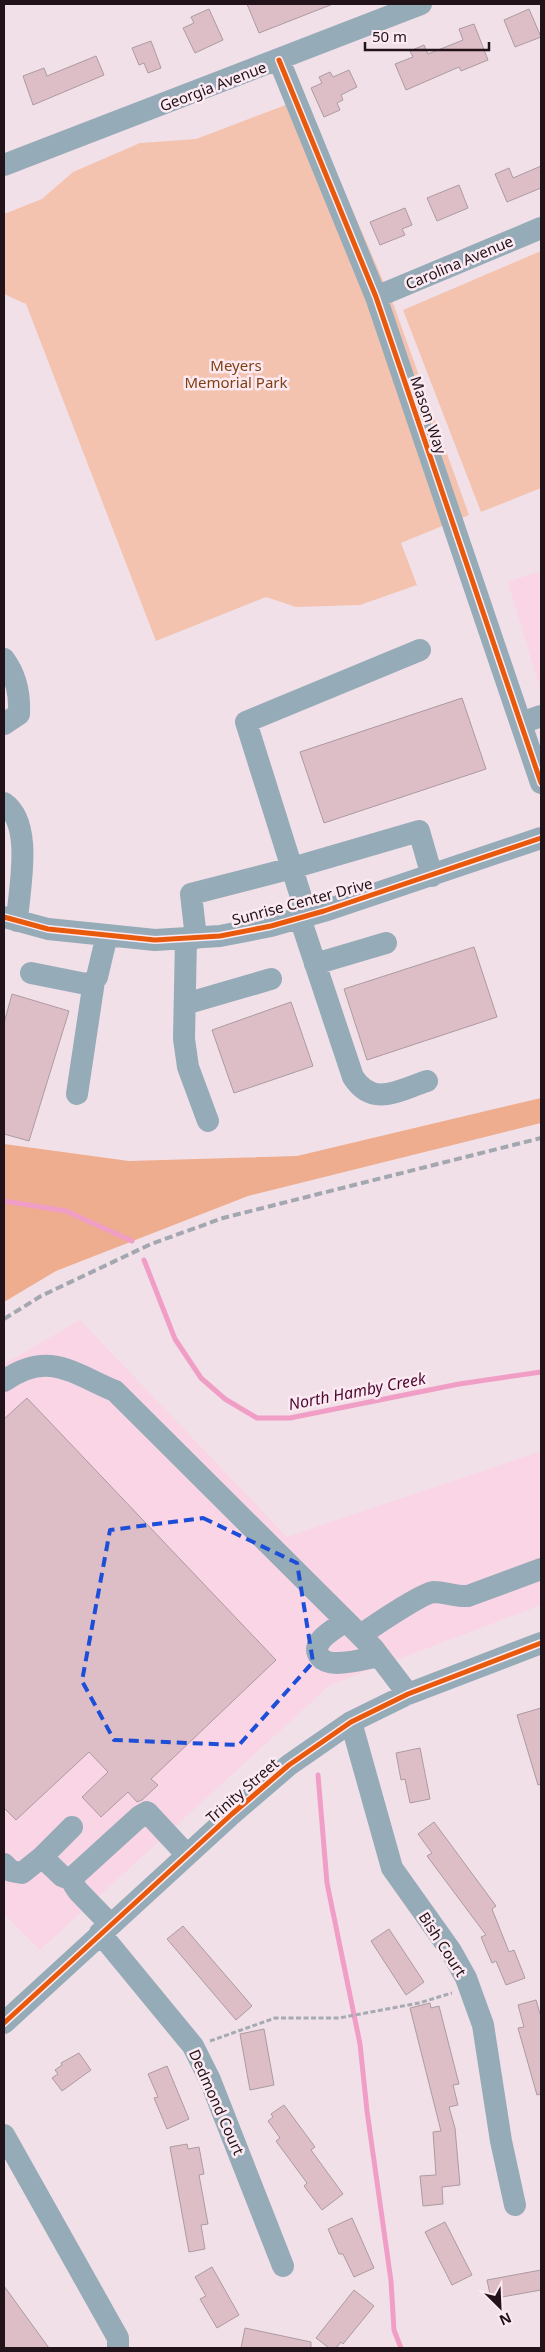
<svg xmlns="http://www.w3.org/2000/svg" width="545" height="2352" font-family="'Noto Sans',sans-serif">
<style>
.built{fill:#f9d5e5}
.green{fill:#f3c3b0}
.forest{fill:#eead8e}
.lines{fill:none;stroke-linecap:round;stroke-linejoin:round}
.stream{stroke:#f09ec6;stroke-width:5}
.building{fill:#debec6;stroke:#ab9ba0}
.path{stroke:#a6aab3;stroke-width:3;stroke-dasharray:5 2.5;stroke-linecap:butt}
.minor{stroke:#96abb8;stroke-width:22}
.rail{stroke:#a2a7b0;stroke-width:4;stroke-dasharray:8 4;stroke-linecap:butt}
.cycleway-casing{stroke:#fceaf2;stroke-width:8}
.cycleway{stroke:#e8590c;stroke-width:5}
.marked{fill:none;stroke:#1d4ed8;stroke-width:4;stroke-dasharray:10 6;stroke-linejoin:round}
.labels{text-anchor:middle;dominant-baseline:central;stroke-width:5;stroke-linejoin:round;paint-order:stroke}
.street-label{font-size:15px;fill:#211319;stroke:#fceaf2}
.park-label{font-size:15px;fill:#823f11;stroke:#fceaf2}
.water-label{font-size:16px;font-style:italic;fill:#4d0731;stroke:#fceaf2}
</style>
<rect width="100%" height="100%" fill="#f2e0e8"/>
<path class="built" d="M541 571V692L508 582Z
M80 1320 287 1537 541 1451V1605L330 1685 40 1950 4 1914V1364Z"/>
<path class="green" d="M304 98 394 306 469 515 401 543 417 585 360 605 296 607 266 597 156 641 26 304 4 294V214L42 199 73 172 140 143 196 139Z
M541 251V488L481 512 403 310Z"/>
<path class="forest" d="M541 1098V1123L248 1196 56 1271 4 1302V1144L129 1161 297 1156Z"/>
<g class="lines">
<path class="stream" d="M4 1201 66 1211 132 1241
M144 1260 175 1339 201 1378 225 1399 257 1418H290L459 1384 541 1372
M318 1775 327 1883 360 2044 367 2111 391 2281 394 2330 401 2348"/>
</g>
<path class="building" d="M247 4H333L259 33Z
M209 9 223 40 195 53 183 28 194 23 191 17Z
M529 9 541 37 515 47 504 20Z
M474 24 488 60 461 71 459 67 406 90 395 64 413 57 410 51 424 45 428 54 463 40 459 29Z
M151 41 161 68 148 73 144 63 139 65 132 48Z
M96 56 104 75 33 105 23 76 44 68 47 76Z
M349 70 357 87 341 95 343 100 337 103 340 110 324 117 311 88 322 83 319 77 330 72 333 77Z
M541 166V188L507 202 495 174 509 168 513 178Z
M459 185 468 208 437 221 427 198Z
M405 208 412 225 402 229 405 235 380 245 370 222Z
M462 698 486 769 324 823 300 752Z
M474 947 497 1017 367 1060 344 989Z
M12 994 69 1011 29 1141 4 1134V1023Z
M291 1002 313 1066 234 1093 212 1030Z
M27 1398 276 1660 151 1779 158 1785 142 1800 137 1802 128 1792 101 1817 82 1797 108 1772 89 1752 16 1820 4 1808V1419Z
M541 1708V1784L538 1785 517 1715Z
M420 1748 430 1799 410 1803 405 1779 401 1780 396 1753Z
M434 1822 496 1906 492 1909 509 1952 514 1950 525 1978 506 1985 496 1961 492 1963 481 1937 486 1935 427 1856 432 1853 418 1834Z
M183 1926 252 2006 236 2020 167 1939Z
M389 1929 424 1982 406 1995 371 1941Z
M536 2000 541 2017V2094L537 2095 518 2028 524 2027 518 2005Z
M430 2003 431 2008 439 2006 459 2084 453 2085 458 2105 449 2107 455 2128 460 2185 442 2187 443 2204 423 2206 420 2176 436 2175 433 2132 441 2131 410 2008Z
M264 2029 274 2085 250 2090 240 2034Z
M79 2053 91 2070 62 2091 52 2078 58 2074 55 2070 62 2065 61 2063Z
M167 2066 189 2119 167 2129 154 2098 158 2097 148 2074Z
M284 2105 315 2147 311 2150 343 2194 322 2210 304 2186 307 2183 276 2141 280 2138 268 2121 273 2117 271 2114Z
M187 2144 188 2149 199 2147 204 2174 199 2175 208 2224 201 2225 205 2249 189 2252 170 2147Z
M352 2218 374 2268 354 2277 343 2254H339L328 2229Z
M445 2222 472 2275 452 2285 425 2232Z
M212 2267 239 2315 217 2328 200 2299 206 2296 195 2277Z
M541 2270V2290L491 2299 487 2280Z
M4 2286 49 2348H4Z
M354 2290 374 2306 343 2344 341 2342 336 2348H329L316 2338Z
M245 2328 311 2342V2348H241Z"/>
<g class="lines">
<path class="path" d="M210 2041 275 2018H339L419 2003 452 1993"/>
<path class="minor" d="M279 60 376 297 541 783
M4 165 421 4
M376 297 541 228
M4 659C16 675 20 694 19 714L4 724
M521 723 541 716
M4 803C34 824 19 888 17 921
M307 916 246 722 420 650
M4 917 48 929 155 940 220 936 271 926 324 911 541 838
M300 918 353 1077C373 1108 399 1090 427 1081
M186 938 184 1039 188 1067 208 1121
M196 938 191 894 292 868 419 831 432 876
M315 964 386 943
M31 973 86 984 94 981 97 977 107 935
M185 1004 271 979
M77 1094 94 981
M4 1381C48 1350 72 1373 115 1391L373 1648 408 1694
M346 1621C336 1628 308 1642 320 1657 324 1662 331 1663 337 1663 351 1663 365 1659 379 1656
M361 1635C372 1627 422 1593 434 1592 445 1592 456 1597 468 1596L541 1569
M351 1722 392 1868 451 1951 466 1978 483 2025 501 2141 515 2205
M42 1857 62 1876 72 1880
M4 1864 11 1871 22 1873 42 1857 72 1827
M110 1924 78 1891 74 1885 73 1877 140 1816 147 1812 187 1855
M100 1933 193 2046 210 2080 283 2266
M4 2023 232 1814 289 1765 351 1722 408 1694 541 1643
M4 2135 118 2338V2348"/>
<path class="rail" d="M4 1319 41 1296 151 1244 223 1218 541 1138"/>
<defs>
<path id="cycleway" d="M279 60 376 297 541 783
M4 917 48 929 155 940 220 936 271 926 324 911 541 838
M4 2023 232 1814 289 1765 351 1722 408 1694 541 1643"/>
</defs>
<use href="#cycleway" class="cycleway-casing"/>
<use href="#cycleway" class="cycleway"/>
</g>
<path class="marked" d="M203 1518 297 1563 313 1662 239 1745 114 1740 82 1681 110 1530Z"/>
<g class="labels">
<g class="street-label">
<text transform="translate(213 86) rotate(-21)">Georgia Avenue</text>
<text transform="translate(459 262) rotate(-23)">Carolina Avenue</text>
<text transform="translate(429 415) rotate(71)">Mason Way</text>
<text transform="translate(302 901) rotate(-15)">Sunrise Center Drive</text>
<text transform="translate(242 1790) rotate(-41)">Trinity Street</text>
<text transform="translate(443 1944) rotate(57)">Bish Court</text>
<text transform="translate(217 2102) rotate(66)">Dedmond Court</text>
</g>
<g class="park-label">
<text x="236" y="365">Meyers<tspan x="236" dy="17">Memorial Park</tspan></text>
</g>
<g class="water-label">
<text transform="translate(357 1391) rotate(-11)">North Hamby Creek</text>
</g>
</g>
<rect width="545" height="2352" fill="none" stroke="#211319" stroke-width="10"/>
<g transform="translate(500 2307) rotate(156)" stroke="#fceaf2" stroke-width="4" paint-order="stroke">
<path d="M0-4L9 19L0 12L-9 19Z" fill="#211319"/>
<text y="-8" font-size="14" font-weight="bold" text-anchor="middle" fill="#211319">N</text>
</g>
<path d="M365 42v8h124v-8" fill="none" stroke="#211319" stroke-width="2.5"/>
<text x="372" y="42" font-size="15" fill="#211319" stroke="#fceaf2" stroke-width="4" paint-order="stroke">50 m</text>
</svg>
